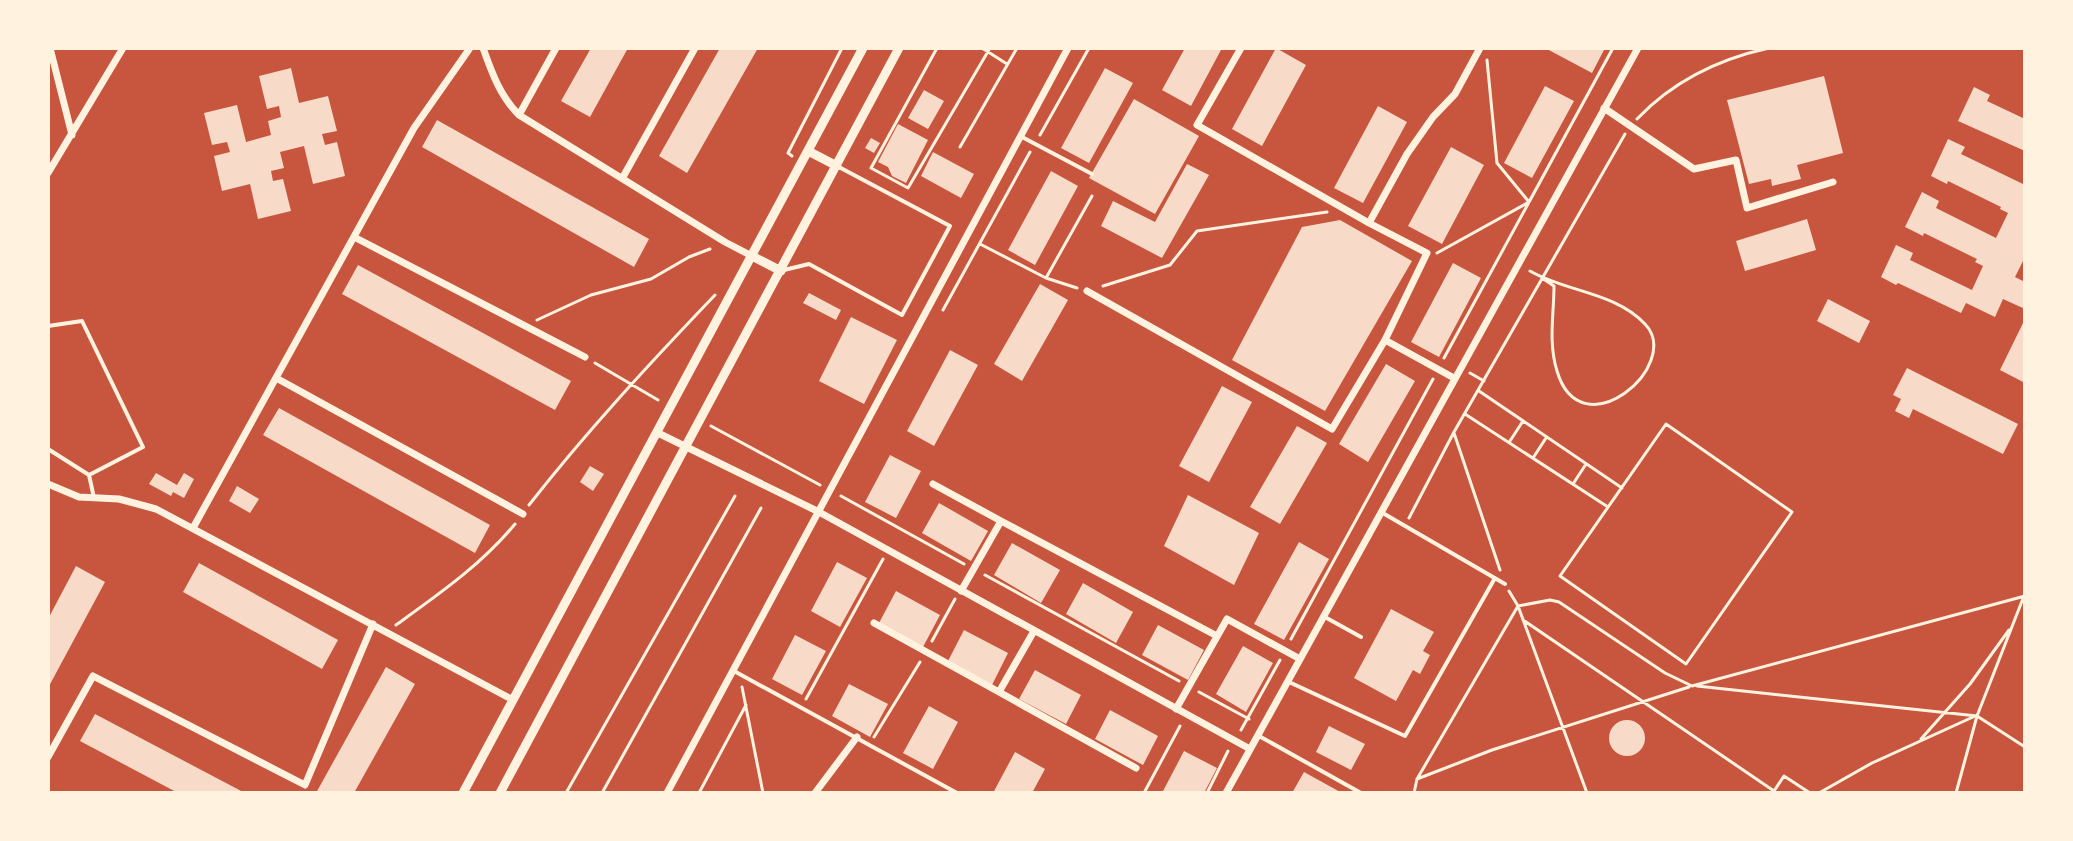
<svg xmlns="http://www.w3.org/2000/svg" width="2073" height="841" font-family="Arial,sans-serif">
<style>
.building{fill:#f7dbc8}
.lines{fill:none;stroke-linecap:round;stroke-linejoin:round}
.path{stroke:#fff3e0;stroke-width:3}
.service{stroke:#fff3e0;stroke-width:4}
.minor{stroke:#fff3e0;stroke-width:7}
.tertiary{stroke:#fff3e0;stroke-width:9}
</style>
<rect width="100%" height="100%" fill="#c8553d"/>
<path class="building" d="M591 48H628L590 117 561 101Z
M720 48H758L687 173 659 156Z
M1185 48H1222L1191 106 1162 90Z
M1276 48 1306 65 1262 146 1232 129Z
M1545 48H1605L1592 73Z
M291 68 299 103 328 96 337 131 322 134 325 145 337 142 345 176 313 184 304 146 280 152 284 168 271 171 273 181 283 179 291 211 258 219 250 184 222 191 214 156 230 152 227 142 212 145 204 113 237 105 246 142 271 135 268 121 281 117 279 106 267 109 259 76Z
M1105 68 1133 83 1089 163 1061 148Z
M1824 76 1843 153 1797 165 1801 179 1772 186 1771 179 1749 184 1727 100Z
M1545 86 1574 101 1532 178 1504 163Z
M1974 87 1990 95 1987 101 2025 119V151L1958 121Z
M924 90 944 101 928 129 908 118Z
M1134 99 1199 136 1155 214 1089 178Z
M1378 106 1407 122 1363 203 1334 188Z
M437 120 649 239 634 267 422 147Z
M898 124 928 140 906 183 892 176 888 167 878 162Z
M871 138 880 143 874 153 865 148Z
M1948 139 1965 147 1961 154 2023 184 2025 179V257L2015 277 2025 282V309L2003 299 1995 317 1966 303 1961 313 1898 283 1896 285 1881 277 1896 245 1913 253 1910 260 1972 290 1983 266 1975 262 1977 259 1924 233 1923 236 1905 227 1922 192 1939 201 1936 208 1996 238 2008 213 2000 209 2001 207 1948 181 1947 184 1931 176Z
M1451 147 1484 165 1442 244 1408 226Z
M933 152 974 174 961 198 921 176Z
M1187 164 1209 175 1162 258 1101 226 1113 201 1155 222Z
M1051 171 1078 186 1035 265 1008 250Z
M1807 219 1816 250 1745 271 1736 241Z
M1340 220 1412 261 1325 411 1232 360 1302 227Z
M1453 263 1481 278 1439 357 1411 342Z
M358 265 571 381 555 410 342 294Z
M1040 284 1068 300 1022 381 994 364Z
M809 293 841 310 836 320 803 303Z
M1828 299 1870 321 1859 343 1817 321Z
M851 317 897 340 864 404 819 381Z
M2025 319V383L2000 370Z
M950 350 978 365 934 446 907 431Z
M1386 364 1415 381 1368 462 1339 444Z
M1907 368 2018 424 2003 454 1913 409 1909 418 1895 411 1901 399 1893 395Z
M1222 386 1252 402 1209 482 1179 466Z
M279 408 490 525 475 553 263 435Z
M1297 426 1327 443 1280 524 1250 507Z
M890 455 921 471 896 518 865 502Z
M590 466 604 474 593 491 580 482Z
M156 473 177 485 184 473 194 479 184 498 173 492 171 496 149 484Z
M237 486 259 499 250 513 229 501Z
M1188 495 1259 533 1234 585 1164 546Z
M939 503 988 531 971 561 922 533Z
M1299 542 1329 559 1284 640 1254 624Z
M1012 543 1060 570 1041 603 994 575Z
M837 562 867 578 840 627 811 611Z
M199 563 338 640 322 669 183 592Z
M76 566 105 582 48 688V619Z
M1083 583 1133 612 1116 643 1066 614Z
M896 591 940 615 923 647 879 623Z
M1391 609 1434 632 1423 651 1430 655 1420 674 1413 670 1396 701 1354 678Z
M1158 625 1204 650 1188 680 1142 655Z
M964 630 1008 653 992 685 948 661Z
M795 635 826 651 802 695 772 679Z
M1243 646 1273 663 1246 712 1216 694Z
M386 667 415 684 354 793H316Z
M1035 670 1081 695 1066 724 1019 699Z
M849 684 888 704 870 737 832 716Z
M929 706 958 722 933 769 903 753Z
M1110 710 1158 736 1143 765 1095 739Z
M95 714 245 793H178L80 741Z
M1609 738a18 18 0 1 1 36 0a18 18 0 1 1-36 0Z
M1329 726 1365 744 1351 770 1316 752Z
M1184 751 1217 768 1204 793H1162Z
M1015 752 1045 769 1032 793H993Z
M1304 772 1342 793H1292Z"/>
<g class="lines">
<path class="path" d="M937 48 871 168 908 188 990 48
M982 48 1007 64
M1637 119C1673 81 1719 59 1769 48
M1040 135 1089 48
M960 147 1017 48
M792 156 788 153 842 48
M980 244 1046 278 1092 196
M1437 253 1529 202 1497 163 1487 60
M1530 271C1566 292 1615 292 1645 324 1684 365 1581 452 1557 371 1548 342 1554 314 1554 286L1542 278
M1046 278 1077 288
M1103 286 1170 265 1197 231 1327 212
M943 310 1030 152
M537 320 591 295 651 279 689 257 710 249
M1444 358 1613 48
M595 363 658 400
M1470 373 1484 381
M1479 391 1622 488
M1465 414 1608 507
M1666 424 1792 512 1686 664 1560 576Z
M711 426 820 485
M1454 433 1500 570
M1510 441 1523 421
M1533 458 1546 438
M1573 484 1586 464
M841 496 964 564
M529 505C587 431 650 363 715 295
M1409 518 1454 432 1625 134
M985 575 1179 681
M1509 591 1518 606 1587 793
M1523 620 1774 791 1784 776 1810 793
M396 625C439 594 481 565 515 524
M1291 639 1433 379
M932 641 955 599
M1697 686 1977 716 2025 747
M742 687 763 793
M1199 692 1249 719
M806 699 883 559
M1241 730 1280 660
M874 737 920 662
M1921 739 1970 684 2009 630
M1417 779 1492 750 1689 687
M566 793 735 496
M602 793 761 508
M699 793 746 705
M1144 793 1180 726
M1207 793 1228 751
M1414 793 1417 779 1518 606 1550 600 1559 602 1665 673 1692 686 2025 596
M1819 793 1872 763 1973 717
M1956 793 1977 716 2024 596"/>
<path class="service" d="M1022 137 1092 174
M784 270 809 264 902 315 950 226 837 166
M48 326 82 321 143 447 89 475
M48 449 89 475 94 498
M1381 512 1505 584
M1323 616 1361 637
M734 671 957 793
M1289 682 1405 736 1495 578
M1259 736 1361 793"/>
<path class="minor" d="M50 48 72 135
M483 48C492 73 500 96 519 115L725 242 752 256
M1241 48 1197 125 1369 223 1407 154 1433 117 1455 94 1480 48
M1604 108 1694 169 1736 160 1747 208 1833 182
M519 115 556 48
M48 173 123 48
M623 177 695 48
M1369 223 1427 253 1385 340
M356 238 585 357
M1087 291 1332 429 1385 340 1454 378
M278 379 523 514
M658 433 819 512 1250 749
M48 484 79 497 119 499 156 509 513 700
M933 484 1001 521
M193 528 414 128 470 48
M961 591 1001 521 1217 636
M874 623 999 692 1034 631
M999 692 1136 768
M1176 709 1227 619 1300 659
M48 757 93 676 305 785 373 624
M667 793 1068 48
M815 793 857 737
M1226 793 1638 48"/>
<path class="tertiary" d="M810 152 837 166
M752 256 781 271
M463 793 863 48
M500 793 899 48"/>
</g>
<rect width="2073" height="841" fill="none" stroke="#fff3e0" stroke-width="100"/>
</svg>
